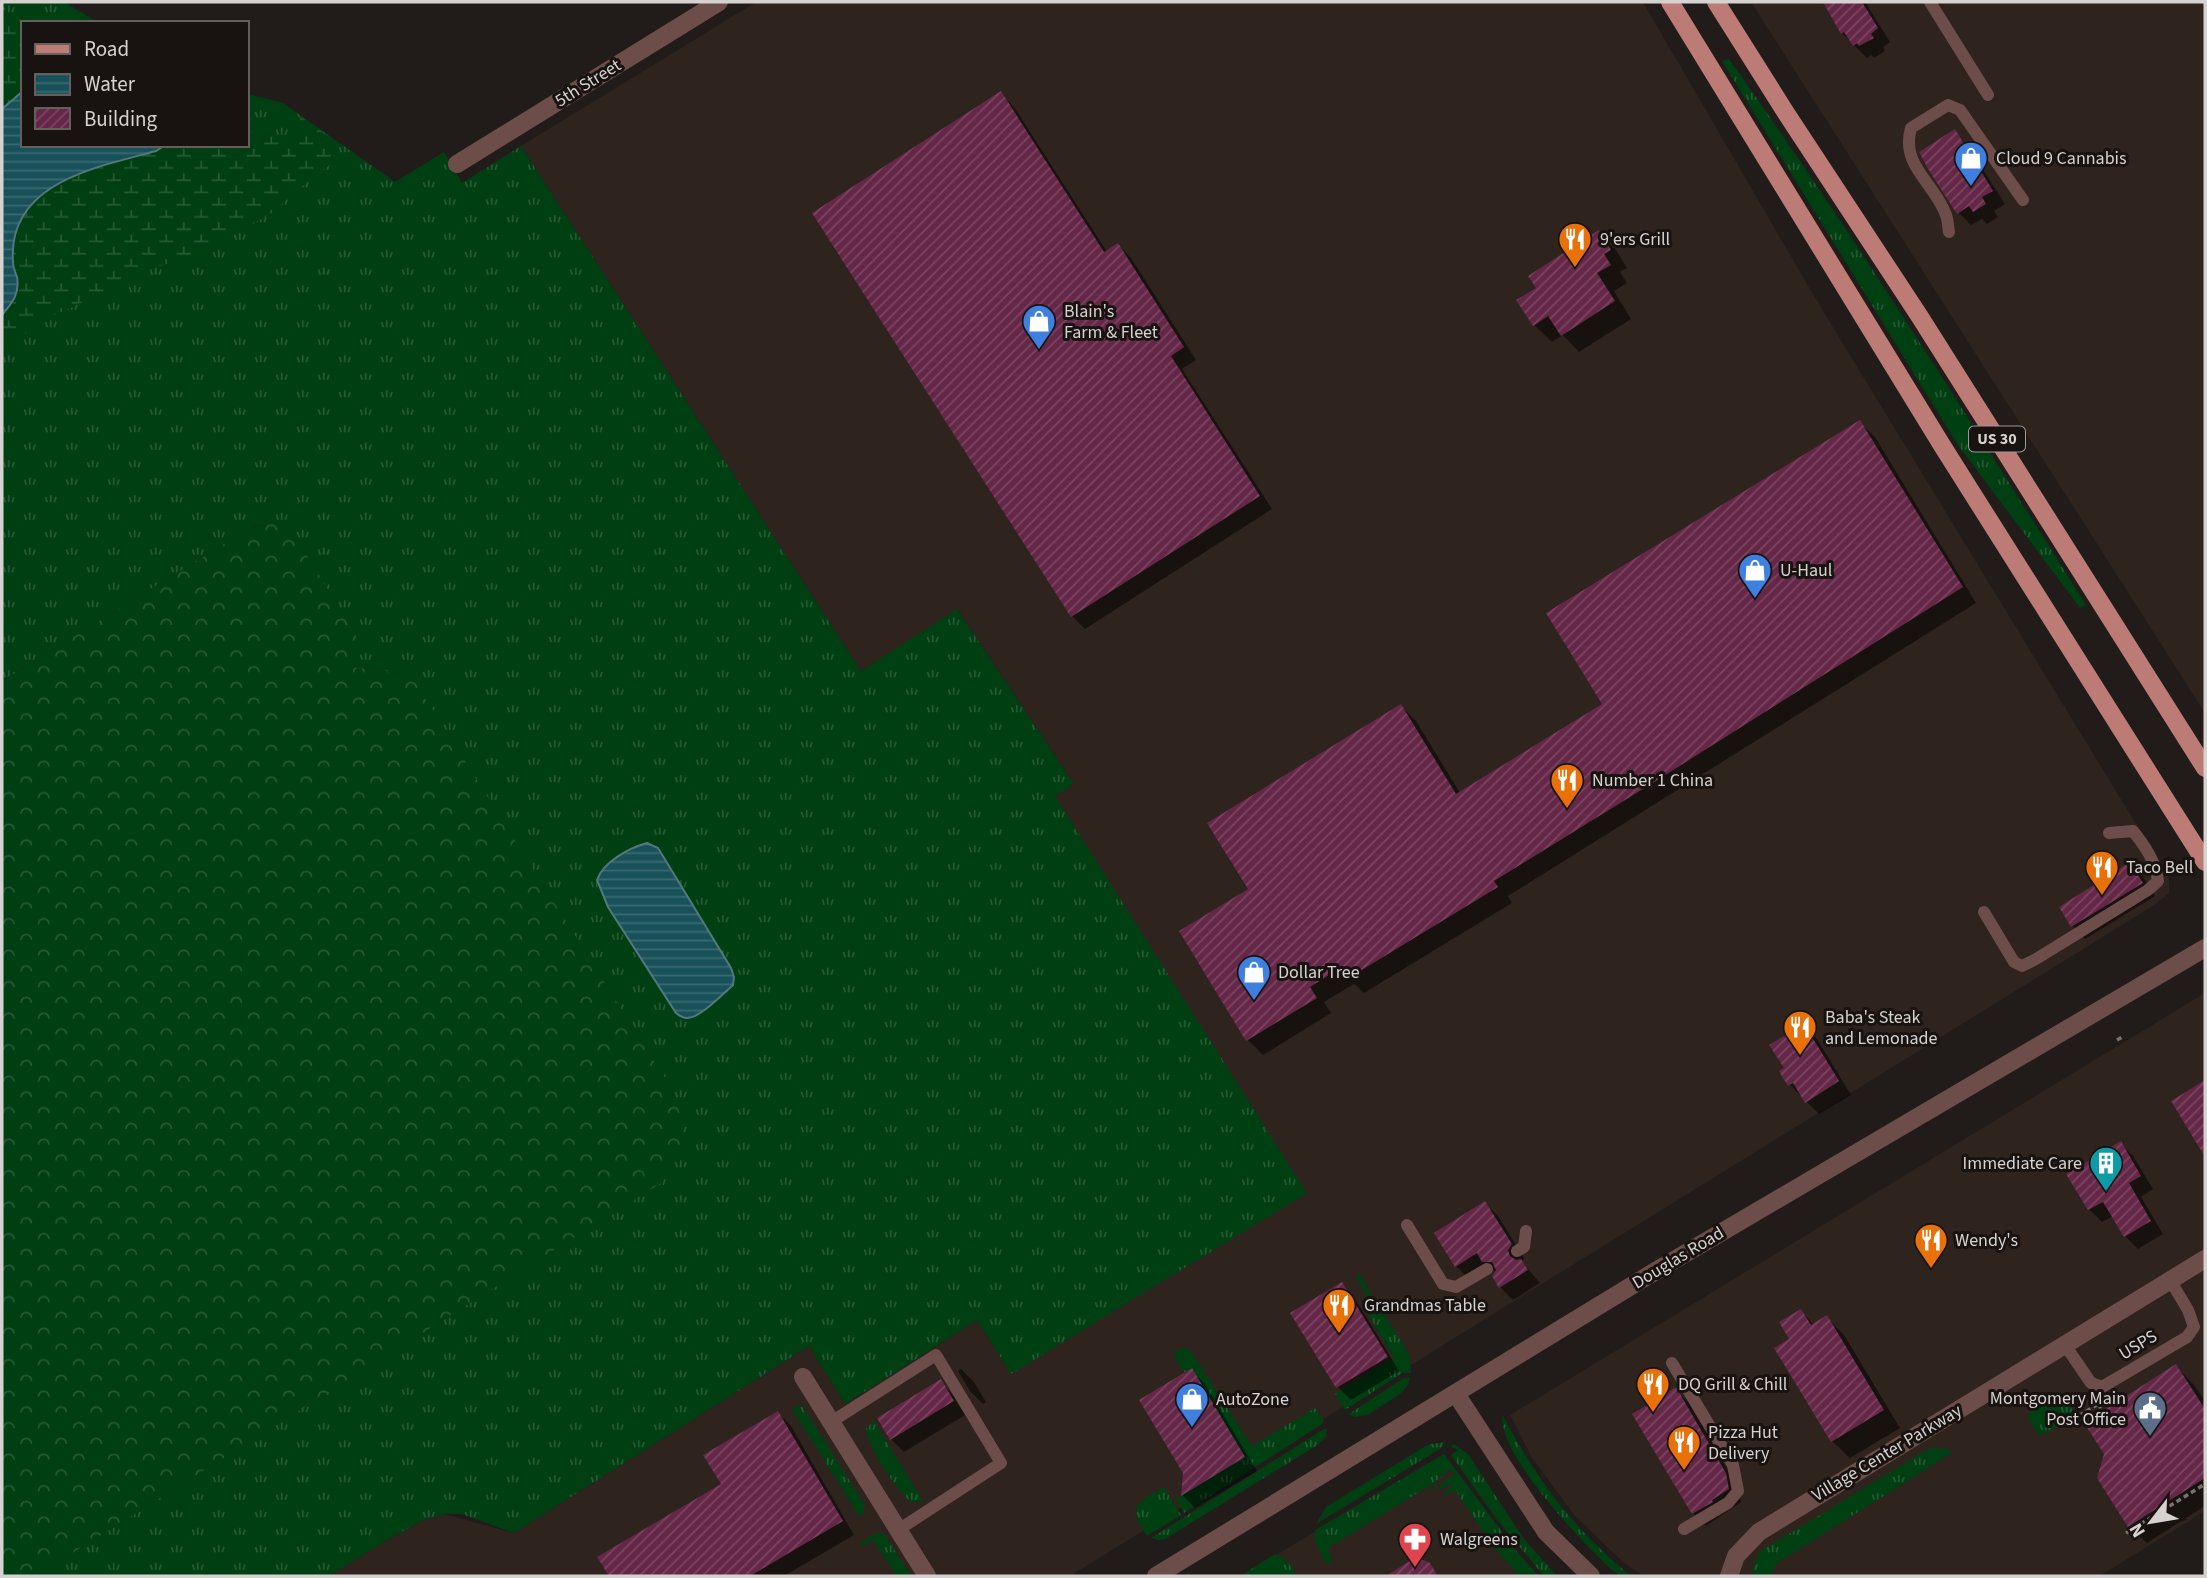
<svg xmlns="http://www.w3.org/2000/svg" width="2207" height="1578" font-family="'Source Sans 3',sans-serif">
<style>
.built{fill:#2e231d}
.grass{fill:url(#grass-tufts)}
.forest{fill:url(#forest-crowns)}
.wetland{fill:url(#wetland-marsh)}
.water{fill:url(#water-rules);stroke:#52787d;stroke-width:2}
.shadow{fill:#0007}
.building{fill:url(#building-hatch)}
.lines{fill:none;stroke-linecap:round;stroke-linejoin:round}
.path{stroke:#76726f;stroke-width:3.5;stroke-dasharray:5 3.5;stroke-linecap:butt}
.service{stroke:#6c4d49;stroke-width:12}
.minor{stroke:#6c4d49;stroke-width:18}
.tertiary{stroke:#6c4d49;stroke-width:18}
.primary{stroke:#bc7b74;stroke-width:18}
.labels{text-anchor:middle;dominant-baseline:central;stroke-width:6;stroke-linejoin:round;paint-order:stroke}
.shield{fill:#181310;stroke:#9d9996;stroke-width:2}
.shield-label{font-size:16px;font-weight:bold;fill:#d6d2d0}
.street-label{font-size:18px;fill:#d6d2d0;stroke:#181310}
.poi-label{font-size:18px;fill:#d6d2d0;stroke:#181310;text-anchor:start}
</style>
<defs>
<pattern id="grass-tufts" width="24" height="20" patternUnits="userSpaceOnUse" patternTransform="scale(1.75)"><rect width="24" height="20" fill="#003f12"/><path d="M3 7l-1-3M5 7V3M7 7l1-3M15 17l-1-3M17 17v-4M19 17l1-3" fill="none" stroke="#245a33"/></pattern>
<pattern id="forest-crowns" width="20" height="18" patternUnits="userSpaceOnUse" patternTransform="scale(1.75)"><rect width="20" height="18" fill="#003f12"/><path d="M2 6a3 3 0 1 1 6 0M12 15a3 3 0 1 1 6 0" fill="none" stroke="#245a33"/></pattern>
<pattern id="wetland-marsh" width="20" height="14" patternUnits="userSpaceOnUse" patternTransform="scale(1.75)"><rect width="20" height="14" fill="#003f12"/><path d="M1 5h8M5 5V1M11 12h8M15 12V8" fill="none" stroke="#245a33"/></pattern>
<pattern id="water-rules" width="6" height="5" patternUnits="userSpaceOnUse" patternTransform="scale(1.75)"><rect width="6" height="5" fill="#19515a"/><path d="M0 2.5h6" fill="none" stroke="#3a6971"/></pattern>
<pattern id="building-hatch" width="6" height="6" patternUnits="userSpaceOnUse" patternTransform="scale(1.75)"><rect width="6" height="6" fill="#652747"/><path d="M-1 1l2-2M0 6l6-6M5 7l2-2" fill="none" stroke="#7a4560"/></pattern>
</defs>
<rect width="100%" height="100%" fill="#211c19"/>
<path class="built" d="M756 2H1643L1817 301 2169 878V893L2156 904 1070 1576H329L389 1539 423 1520 444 1514 514 1533 809 1346 845 1404 977 1320 1011 1374 1055 796 1074 784 958 610 861 671 521 146Z
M1751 2H2205V713Z
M2205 993V1511L2100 1576H1643L1624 1563 1575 1516 1532 1458 1510 1415Z
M1443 1455 1504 1540 1539 1576H1241Z"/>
<path class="grass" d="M2 2H64L99 23H23V145H247V94L283 103 395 182 444 152 462 183 521 146 861 671 957 609 1074 784 1055 796 1307 1193 1011 1374 977 1320 845 1404 809 1346 514 1533 462 1514H444L423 1520 389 1539 329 1576H36L660 1183C687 1148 686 1125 670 1086L415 683 398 673 352 667 345 661 350 656 291 530C273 518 263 523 245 531L2 681Z
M1729 59C1855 236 1970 421 2086 605L2080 608 1958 445 1722 61Z
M1355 1274H1359L1409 1354 1411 1373H1402L1345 1410 1335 1394 1394 1358 1368 1314 1373 1309 1372 1306Z
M1185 1348 1190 1350 1252 1446 1315 1408 1324 1421 1322 1424 1184 1513 1176 1499 1245 1457 1192 1369 1184 1372 1174 1356 1177 1350Z
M1410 1377 1408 1385 1399 1395 1367 1415 1355 1417 1349 1414 1402 1379Z
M2062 1392 2076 1416 2042 1435 2038 1434 2027 1415Z
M797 1406 803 1407 865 1505 863 1514 859 1516 792 1409Z
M1502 1416H1503C1537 1480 1574 1530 1631 1576H1620L1612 1570C1582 1542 1501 1458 1502 1416Z
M874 1421 923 1501 912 1502C898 1493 865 1443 866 1428Z
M1324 1429H1327L1326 1437 1316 1446 1165 1539 1158 1540 1151 1538Z
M1446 1442 1440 1449 1316 1524 1326 1507 1424 1447 1431 1444Z
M1454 1444 1468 1454 1524 1539 1557 1576H1544L1498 1521 1451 1455 1458 1450 1451 1447Z
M1934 1447 1949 1450 1953 1452 1776 1564 1770 1576H1751L1756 1559 1761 1551 1923 1452Z
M1444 1454 1517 1552 1539 1576H1519L1494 1547 1455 1490 1444 1496V1492L1452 1487 1450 1484 1442 1489 1440 1485 1449 1477H1455L1454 1473 1446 1470V1474L1443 1476 1442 1473 1440 1474 1442 1477 1434 1482 1439 1495 1432 1484 1328 1548 1332 1561 1331 1563H1325L1315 1541V1530Z
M1164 1487 1181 1515 1147 1536 1137 1520 1136 1507 1145 1498Z
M879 1532 885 1535 911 1576H897L873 1540 861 1547 862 1541Z
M1275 1554 1285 1559 1298 1576H1286L1284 1574 1280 1576H1240Z"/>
<path class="forest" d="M265 523H280L291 530 356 635 355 649 346 661 352 667 398 673 415 682 670 1086C687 1128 689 1145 661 1183L36 1576H2V681L245 531Z"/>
<path class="wetland" d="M2 8 27 23H23V91L2 109Z
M300 116 323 132 335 161 296 191 272 213 204 252 141 272 71 308 41 320 19 339 2 348V315C6 310 13 304 16 298 22 285 12 270 13 256 14 249 13 241 15 235 31 176 107 165 156 151L165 145H247V131L281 139 299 134Z"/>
<path class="water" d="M23 91V145H165L156 151C98 167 7 182 13 262 13 267 15 272 17 277 20 294 12 303 2 315V109Z
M647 843 658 848 731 968 734 977 733 985C723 994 699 1019 686 1018 682 1018 679 1015 676 1013L608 907 597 880C603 862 629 848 647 843Z"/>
<path class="shadow" d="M1824 2H1865L1890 42 1883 47 1885 51 1874 58 1871 55 1867 58 1842 33Z
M1001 94 1014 107 1107 252 1118 245 1131 258 1196 360 1182 369 1272 509 1085 629 1072 616Z
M1954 132 1967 145 2005 204 1994 211 1998 217 1987 224 1982 219 1971 225 1959 213Z
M1598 233 1616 250 1627 268 1620 272 1627 283 1614 291 1631 319 1579 352 1563 335 1552 342 1534 325 1538 288Z
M1859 422 1875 437 1976 603 1508 896 1512 903 1364 993 1354 984 1324 1002 1331 1013 1263 1055 1248 1040 1250 890 1401 706 1416 721 1460 793 1604 705Z
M2130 864 2143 877 2155 896 2085 939 2073 926Z
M1804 1026 1817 1039 1851 1095 1819 1114 1790 1085 1786 1069Z
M2120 1143 2133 1156 2153 1189 2141 1197 2163 1234 2138 1249 2125 1236 2113 1216 2102 1222 2089 1209Z
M1485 1203 1498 1216 1524 1258 1522 1262 1540 1283 1513 1300 1500 1287 1496 1273 1490 1266 1469 1279 1456 1266Z
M1342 1284 1354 1297 1399 1371 1351 1400 1338 1387 1293 1313Z
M1801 1311 1814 1325 1826 1317 1844 1335 1900 1428 1850 1458 1832 1441Z
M2176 1366 2193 1384 2205 1401V1506L2147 1543 2129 1526Z
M961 1369 974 1382 986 1402 983 1404 970 1391 958 1371Z
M1191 1370 1204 1383 1257 1471 1195 1508 1183 1496Z
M940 1382 953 1395 965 1415 904 1452 891 1439Z
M1676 1390 1689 1403 1738 1488 1741 1502 1706 1526 1693 1513Z
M778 1413 791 1426 854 1535 784 1576H611L600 1557 723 1484Z"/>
<path class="building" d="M1823 2H1862L1878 28 1871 34 1874 38 1859 46 1857 43 1853 46 1844 32 1841 34Z
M1001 91 1104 252 1118 243 1184 347 1171 356 1260 496 1071 617 812 213Z
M1955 129 1993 191 1982 197 1986 204 1973 212 1969 206 1957 214 1928 169 1919 152Z
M1599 230 1611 250 1604 254 1611 265 1597 273 1615 301 1561 336 1548 316 1533 326 1516 300 1536 288 1528 276Z
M1860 420 1963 587 1651 784 1494 881 1498 887 1347 979 1340 968 1310 987 1317 998 1246 1041 1179 931 1248 889 1207 823 1401 704 1456 794 1602 704 1546 613Z
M2130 862 2143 883 2071 927 2059 907Z
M1804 1024 1839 1081 1805 1103 1793 1083 1788 1086 1783 1078 1779 1071 1784 1068 1769 1045Z
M2205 1080V1157L2171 1101Z
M2121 1141 2141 1176 2129 1183 2151 1221 2124 1237 2103 1202 2088 1210 2066 1174Z
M1485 1201 1512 1244 1508 1250 1510 1256 1516 1260 1521 1259 1528 1270 1499 1288 1492 1276 1496 1270 1492 1262H1482L1477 1253 1455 1267 1434 1233Z
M1342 1282 1388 1357 1336 1388 1290 1313Z
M1801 1309 1811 1325 1827 1315 1884 1410 1831 1442 1774 1348 1789 1339 1779 1322Z
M2176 1364 2205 1409V1478L2128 1527 2097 1478 2104 1454 2084 1423Z
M1192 1368 1245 1457 1181 1496 1183 1473 1139 1400Z
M941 1379 954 1401 890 1440 877 1418Z
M1676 1387 1726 1473 1729 1489 1712 1500 1713 1502 1692 1514 1632 1414Z
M778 1411 843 1521 750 1576H609L597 1557 721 1484 703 1455Z
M1416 1557 1430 1563 1438 1576H1386Z"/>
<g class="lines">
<path class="path" d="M2117 1040 2124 1036
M2079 1416 2098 1404 2101 1408
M2126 1533 2205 1484"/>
<path class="service" d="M1930 2 1988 95
M1949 232C1948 227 1948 220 1946 215 1935 183 1900 166 1911 128L1948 105 1960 110 2023 200
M1984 912 2014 962 2022 966 2036 959 2148 890 2158 881C2156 862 2145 846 2133 831L2109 833
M1407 1225 1443 1284 1456 1287 1487 1269
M1517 1251 1524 1247 1526 1231
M2065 1345 2091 1383 2102 1387 2187 1337 2194 1327 2188 1310 2170 1280
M1672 1363 1733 1465 1738 1491 1728 1503 1684 1529
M831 1422 936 1355 1001 1463 898 1530"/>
<path class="minor" d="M457 164 719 2
M803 1377 927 1576
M1456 1394 1546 1532 1591 1576
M1729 1576 1736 1556 1759 1532 2205 1259"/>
<path class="tertiary" d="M1156 1576 1654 1272 2205 948"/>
<path class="primary" d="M1670 2 1943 447 2205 862
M1716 2 1786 113 1920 317 2205 768"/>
</g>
<defs>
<symbol id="shop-pin" viewBox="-11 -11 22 30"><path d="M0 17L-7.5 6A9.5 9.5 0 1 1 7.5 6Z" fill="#3f7fe0" stroke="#181310"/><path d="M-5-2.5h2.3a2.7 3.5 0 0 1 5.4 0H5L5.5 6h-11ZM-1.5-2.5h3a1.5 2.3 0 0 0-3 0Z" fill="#fff"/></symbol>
<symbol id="restaurant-pin" viewBox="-11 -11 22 30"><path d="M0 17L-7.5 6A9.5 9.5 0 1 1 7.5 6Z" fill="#e8710a" stroke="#181310"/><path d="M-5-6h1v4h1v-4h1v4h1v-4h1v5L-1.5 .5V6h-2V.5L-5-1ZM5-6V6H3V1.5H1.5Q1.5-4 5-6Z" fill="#fff"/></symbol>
<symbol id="building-pin" viewBox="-11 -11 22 30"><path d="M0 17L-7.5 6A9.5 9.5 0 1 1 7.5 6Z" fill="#0f9aa8" stroke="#181310"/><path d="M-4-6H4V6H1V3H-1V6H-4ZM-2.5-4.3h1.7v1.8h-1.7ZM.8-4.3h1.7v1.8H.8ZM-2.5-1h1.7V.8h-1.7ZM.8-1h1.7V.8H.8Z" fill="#fff"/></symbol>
<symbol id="civic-pin" viewBox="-11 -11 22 30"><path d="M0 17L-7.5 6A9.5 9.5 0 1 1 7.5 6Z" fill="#5c6f8a" stroke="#181310"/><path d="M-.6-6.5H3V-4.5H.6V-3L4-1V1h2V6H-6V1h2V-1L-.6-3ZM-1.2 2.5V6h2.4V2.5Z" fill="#fff"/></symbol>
<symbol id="pharmacy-pin" viewBox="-11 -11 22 30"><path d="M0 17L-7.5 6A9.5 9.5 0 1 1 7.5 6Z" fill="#e0444e" stroke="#181310"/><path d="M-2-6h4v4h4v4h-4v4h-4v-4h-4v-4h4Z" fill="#fff"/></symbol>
</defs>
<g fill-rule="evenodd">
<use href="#shop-pin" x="1952" y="139" width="38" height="52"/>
<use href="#restaurant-pin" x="1556" y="220" width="38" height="52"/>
<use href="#shop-pin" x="1020" y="302" width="38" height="52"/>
<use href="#shop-pin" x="1736" y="551" width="38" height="52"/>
<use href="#restaurant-pin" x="1548" y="761" width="38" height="52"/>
<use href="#restaurant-pin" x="2083" y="848" width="38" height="52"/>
<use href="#shop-pin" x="1235" y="953" width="38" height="52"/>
<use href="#restaurant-pin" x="1781" y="1008" width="38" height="52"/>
<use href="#building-pin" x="2087" y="1144" width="38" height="52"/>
<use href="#restaurant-pin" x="1912" y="1221" width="38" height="52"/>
<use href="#restaurant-pin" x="1320" y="1286" width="38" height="52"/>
<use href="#restaurant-pin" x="1634" y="1365" width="38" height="52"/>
<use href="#shop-pin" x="1173" y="1380" width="38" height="52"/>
<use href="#civic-pin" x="2131" y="1389" width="38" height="52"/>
<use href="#restaurant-pin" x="1665" y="1423" width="38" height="52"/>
<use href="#pharmacy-pin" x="1396" y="1520" width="38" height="52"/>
</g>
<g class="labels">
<rect class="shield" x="1969" y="426.5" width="56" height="25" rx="5"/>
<g class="shield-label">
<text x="1997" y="439">US 30</text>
</g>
<g class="street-label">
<text transform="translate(588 83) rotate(-32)">5th Street</text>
<text transform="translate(1678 1258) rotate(-31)">Douglas Road</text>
<text transform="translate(2138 1345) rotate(-31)">USPS</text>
<text transform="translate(1887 1453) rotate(-31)">Village Center Parkway</text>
</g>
<g class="poi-label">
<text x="1996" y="158">Cloud 9 Cannabis</text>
<text x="1600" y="239">9'ers Grill</text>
<text x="1064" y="311">Blain's<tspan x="1064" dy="21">Farm &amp; Fleet</tspan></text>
<text x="1780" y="570">U-Haul</text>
<text x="1592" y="780">Number 1 China</text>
<text x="2126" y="867">Taco Bell</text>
<text x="1278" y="972">Dollar Tree</text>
<text x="1825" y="1017">Baba's Steak<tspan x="1825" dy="21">and Lemonade</tspan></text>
<text x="2082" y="1163" text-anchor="end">Immediate Care</text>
<text x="1955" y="1240">Wendy's</text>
<text x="1364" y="1305">Grandmas Table</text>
<text x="1678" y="1384">DQ Grill &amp; Chill</text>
<text x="2126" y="1398" text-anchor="end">Montgomery Main<tspan x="2126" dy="21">Post Office</tspan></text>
<text x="1216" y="1399">AutoZone</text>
<text x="1708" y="1432">Pizza Hut<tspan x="1708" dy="21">Delivery</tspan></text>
<text x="1440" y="1539">Walgreens</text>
</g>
</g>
<rect width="2207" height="1578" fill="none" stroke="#d6d2d0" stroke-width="7"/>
<rect x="21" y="21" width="228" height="126" fill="#181310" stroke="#645f5d" stroke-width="2"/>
<rect x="35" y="44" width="35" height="10" fill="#bc7b74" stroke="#645f5d" stroke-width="2"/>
<text x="84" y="56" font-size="21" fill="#d6d2d0">Road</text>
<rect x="35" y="74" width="35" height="21" fill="url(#water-rules)" stroke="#645f5d" stroke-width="2"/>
<text x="84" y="91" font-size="21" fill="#d6d2d0">Water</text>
<rect x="35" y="108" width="35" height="21" fill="url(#building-hatch)" stroke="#645f5d" stroke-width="2"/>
<text x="84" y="126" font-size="21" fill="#d6d2d0">Building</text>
<g transform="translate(2151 1522) rotate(239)" stroke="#181310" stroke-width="5" paint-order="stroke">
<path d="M0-5L12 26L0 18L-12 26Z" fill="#d6d2d0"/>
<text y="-10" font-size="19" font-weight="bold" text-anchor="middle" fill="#d6d2d0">N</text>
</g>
</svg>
